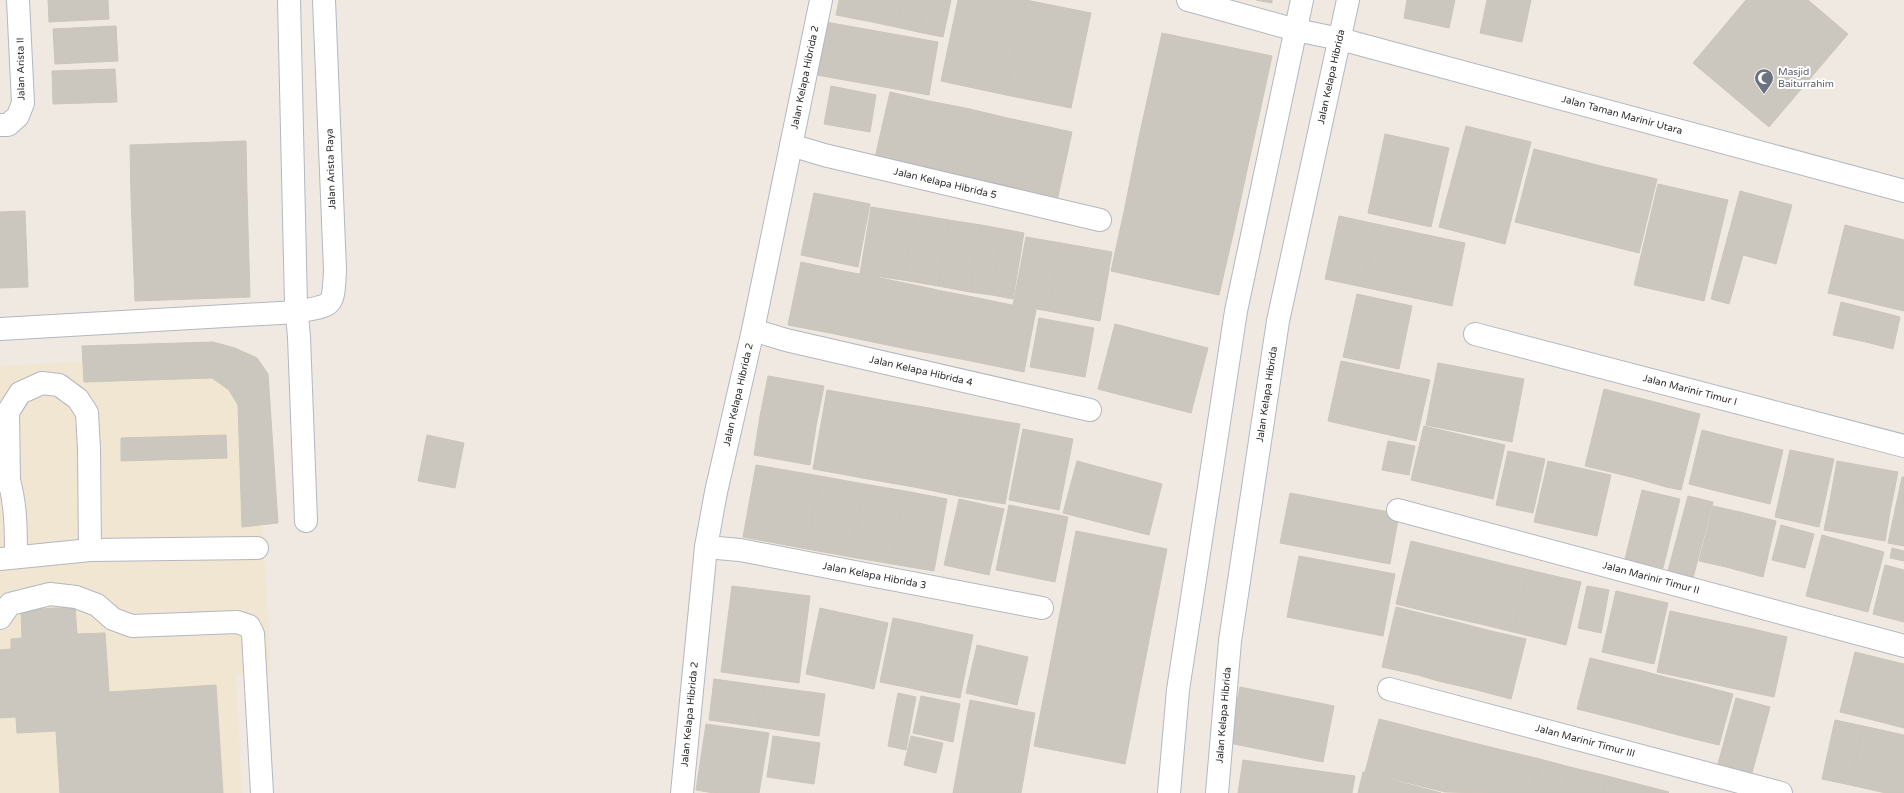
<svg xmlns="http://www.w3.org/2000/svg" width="1904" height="793" font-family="'Varela Round',sans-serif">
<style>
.education{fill:#f0e6d1}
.building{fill:#cbc7bf;stroke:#cbc5ba}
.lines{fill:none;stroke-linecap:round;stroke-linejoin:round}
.minor-casing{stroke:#b4b7c1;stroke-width:24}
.minor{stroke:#fff;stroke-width:22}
.labels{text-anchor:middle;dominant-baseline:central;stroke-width:4;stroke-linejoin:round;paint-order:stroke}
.street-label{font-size:10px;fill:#2e2e2e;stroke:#fff}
.worship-label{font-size:10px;fill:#5b616d;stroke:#fff;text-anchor:start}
</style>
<rect width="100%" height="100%" fill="#efe9e1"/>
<path class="education" d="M253 353 271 672 236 674 242 793H0V366Z"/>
<path class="building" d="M48 0H108L109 19 49 22Z
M839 0H876L872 22 836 15Z
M876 0H902L896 27 872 22Z
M902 0H925L918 32 896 27Z
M925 0H951L943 37 918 32Z
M958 0H1026L1006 95 941 81Z
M1026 0 1091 13 1071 108 1006 95Z
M1256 0H1272V3Z
M1407 0H1455L1449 28 1404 18Z
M1487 0H1531L1522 42 1480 33Z
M1746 0H1808L1848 34 1769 127 1693 63Z
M820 21 938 42 929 95 811 74Z
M116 26 118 61 55 64 53 29Z
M1162 33 1272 56 1257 125 1147 101Z
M115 69 117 102 53 104 52 71Z
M831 86 876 95 870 132 824 124Z
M890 92 929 101 914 170 874 162Z
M929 101 970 109 955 179 914 170Z
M1147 101 1257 125 1249 161 1139 137Z
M970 109 1003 117 988 186 955 179Z
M1003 117 1072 132 1057 201 988 186Z
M1466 126 1531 142 1505 244 1439 227Z
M1385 134 1449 148 1431 227 1368 213Z
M1139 137 1249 161 1234 230 1125 207Z
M246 141 247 193 131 197 130 145Z
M1534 149 1601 166 1583 239 1515 222Z
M1601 166 1657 179 1639 253 1583 239Z
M1658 184 1728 200 1704 301 1634 285Z
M1740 191 1792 205 1776 264 1743 255 1729 304 1711 299Z
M247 193 250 297 135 301 131 197Z
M814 193 870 204 858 267 801 255Z
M871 207 914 214 903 280 860 274Z
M1125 207 1234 230 1219 295 1111 271Z
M25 211 28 287 0 288V212Z
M914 214 949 220 938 286 903 280Z
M1339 216 1376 224 1363 287 1325 279Z
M949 220 981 225 970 292 938 286Z
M1376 224 1465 243 1452 306 1363 287Z
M981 225 1003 229 992 295 970 292Z
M1845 225 1904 240V311L1828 293Z
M1003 229 1024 233 1013 299 992 295Z
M1026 237 1061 243 1048 311 1013 305Z
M1061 243 1112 252 1100 321 1048 311Z
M801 262 843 271 830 333 788 325Z
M843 271 880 278 868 341 830 333Z
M880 278 919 286 907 349 868 341Z
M919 286 942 291 929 353 907 349Z
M942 291 983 299 971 361 929 353Z
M1357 294 1412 306 1399 369 1343 357Z
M983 299 1036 310 1024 372 971 361Z
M1841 302 1873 310 1866 342 1833 335Z
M1873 310 1900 317 1893 349 1866 342Z
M1039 318 1094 328 1085 377 1030 367Z
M1115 324 1208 348 1191 413 1098 389Z
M213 342 235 348 257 358 268 374 278 523 242 527 238 405 229 390 212 378 84 382 82 346Z
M1341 361 1430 380 1416 441 1328 421Z
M1438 363 1524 379 1512 442 1426 425Z
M768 376 824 386 816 426 760 416Z
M1604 389 1635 397 1615 473 1585 466Z
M827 390 855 395 841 474 813 469Z
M855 395 882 400 868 479 841 474Z
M1635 397 1659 403 1639 479 1615 473Z
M882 400 929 408 914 487 868 479Z
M1659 403 1685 410 1666 487 1639 479Z
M929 408 973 416 958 496 914 487Z
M1685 410 1700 414 1681 490 1666 487Z
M760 416 816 426 810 465 754 455Z
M973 416 1020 424 1005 504 958 496Z
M1424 426 1505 445 1493 499 1411 480Z
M1023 429 1073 439 1059 510 1009 500Z
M1702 430 1729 437 1717 491 1689 484Z
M226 435 227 458 121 461V438Z
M427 435 464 443 455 488 418 481Z
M1729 437 1783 450 1770 504 1717 491Z
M1388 441 1415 446 1409 475 1382 470Z
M1790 450 1834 459 1819 527 1775 517Z
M1508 451 1545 459 1533 513 1496 505Z
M1077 461 1162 484 1149 535 1063 513Z
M1548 461 1611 475 1597 536 1534 522Z
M1837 461 1898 472 1890 512 1830 500Z
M756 465 820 476 807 549 743 537Z
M820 476 864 484 851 557 807 549Z
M1902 477H1904V546L1888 543Z
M864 484 905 491 892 564 851 557Z
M1642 490 1680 499 1663 568 1625 559Z
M905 491 947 499 934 571 892 564Z
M1290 493 1399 514 1390 564 1280 543Z
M1688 496 1713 502 1693 578 1668 571Z
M959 499 1004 509 989 575 944 565Z
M1830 500 1890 512 1885 541 1824 530Z
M1009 505 1068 517 1055 582 996 570Z
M1713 506 1740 512 1726 567 1699 561Z
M1740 512 1776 521 1763 577 1726 567Z
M1781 525 1814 534 1805 568 1772 560Z
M1076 531 1167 549 1152 625 1061 608Z
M1822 535 1884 552 1868 612 1806 596Z
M1411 541 1460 553 1445 616 1396 604Z
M1892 548 1904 551V561L1890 558Z
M1460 553 1504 564 1489 626 1445 616Z
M1299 556 1395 574 1383 636 1287 617Z
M1504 564 1529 570 1513 632 1489 626Z
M1885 565 1904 570V622L1873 614Z
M1529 570 1581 582 1566 645 1513 632Z
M732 586 810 596 799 683 721 672Z
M1587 586 1609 590 1601 633 1578 628Z
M1616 591 1668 603 1654 664 1602 652Z
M75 607 77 634 105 633 109 692 216 685 223 793H60L56 731 17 733 16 717 0 718V650L11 649V639L22 638 21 610Z
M1396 607 1432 616 1418 675 1382 667Z
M820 608 842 613 828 679 806 674Z
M1061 608 1152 625 1140 687 1049 670Z
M1670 611 1716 621 1703 682 1657 672Z
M842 613 857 616 843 682 828 679Z
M857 616 888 623 874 689 843 682Z
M1432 616 1453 621 1438 681 1418 675Z
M893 618 923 624 910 688 880 682Z
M1453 621 1487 630 1473 689 1438 681Z
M1716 621 1749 628 1736 689 1703 682Z
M923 624 940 628 927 692 910 688Z
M940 628 973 635 960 698 927 692Z
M1749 628 1787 637 1774 697 1736 689Z
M1487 630 1526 639 1511 699 1473 689Z
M977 645 1028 657 1017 705 966 693Z
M1855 652 1883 659 1869 719 1840 712Z
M1590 658 1643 671 1629 722 1577 709Z
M1883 659 1904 664V728L1869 719Z
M1049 670 1140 687 1125 764 1034 746Z
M1643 671 1665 677 1652 728 1629 722Z
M1665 677 1691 683 1678 735 1652 728Z
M714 679 764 686 758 727 709 720Z
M1691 683 1733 694 1719 745 1678 735Z
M764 686 825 694 819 736 758 727Z
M1240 687 1334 706 1323 762 1229 743Z
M898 693 916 697 906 750 888 746Z
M921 696 960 704 953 742 913 733Z
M1736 698 1770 707 1752 773 1718 764Z
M970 700 1035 713 1021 793H953Z
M1379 719 1458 739 1445 792 1365 772Z
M1835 720 1863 726 1850 785 1822 779Z
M706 724 769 733 759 793H714L696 790Z
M1863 726 1904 735V793H1886L1850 785Z
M773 736 820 743 814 784 767 777Z
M911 736 943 743 936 773 904 765Z
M1458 739 1498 749 1488 793 1445 792Z
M1498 749 1540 759 1531 793H1488Z
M1540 759 1570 767 1563 793H1531Z
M1243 760 1297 768 1293 793H1238Z
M1570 767 1607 776 1603 793H1563Z
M1297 768 1355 776 1352 793H1293Z
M1363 772 1441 793H1358Z
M1607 776 1669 792 1668 793H1603Z"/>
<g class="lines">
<defs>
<g id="minor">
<path d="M289 0 296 304 299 337 306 521"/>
<path id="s1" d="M1188 0 1296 30 1340 39 1904 191"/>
<path d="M0 125H8L18 116 23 103 18 0"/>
<path id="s2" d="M791 145 824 155 1100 220"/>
<path d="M0 329 297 312C334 304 333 309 335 270L324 0"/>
<path id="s3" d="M753 330 786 340 1090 410"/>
<path id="s4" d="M1475 334 1904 446"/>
<path d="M9 480 8 412 20 393 42 383 59 385 78 399 87 413 89 449 90 550"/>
<path d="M0 481 9 480C16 506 16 531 16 557"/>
<path id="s5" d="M1398 510 1904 646"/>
<path id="s6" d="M706 547 740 550 1042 608"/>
<path d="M0 559 90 550 257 548"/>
<path d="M0 618 10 604 50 594 76 597 97 605 113 619 132 626 237 622 249 626 253 634 262 793"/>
<path id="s7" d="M1389 689 1781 793"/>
<path id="s8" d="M682 793 706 547 716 492 753 330 821 0"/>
<path d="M1169 793 1178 690 1236 311 1302 0"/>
<path id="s9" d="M1217 793 1230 641 1278 321 1348 0"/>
</g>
</defs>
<use href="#minor" class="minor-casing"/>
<use href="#minor" class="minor"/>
</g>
<defs>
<symbol id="mosque-pin" viewBox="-11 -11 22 30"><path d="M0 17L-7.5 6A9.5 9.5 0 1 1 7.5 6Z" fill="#6b7280" stroke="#fff"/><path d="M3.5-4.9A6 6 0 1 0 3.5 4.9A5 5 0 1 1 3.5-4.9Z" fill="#fff"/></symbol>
</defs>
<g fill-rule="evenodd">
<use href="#mosque-pin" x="1753" y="67" width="22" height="30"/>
</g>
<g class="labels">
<g class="street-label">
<text transform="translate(21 69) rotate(-91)">Jalan Arista II</text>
<text stroke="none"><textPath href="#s9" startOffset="726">Jalan Kelapa Hibrida</textPath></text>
<text stroke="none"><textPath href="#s8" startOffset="727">Jalan Kelapa Hibrida 2</textPath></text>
<text stroke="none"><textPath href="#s1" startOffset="449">Jalan Taman Marinir Utara</textPath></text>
<text transform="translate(331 169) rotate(-92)">Jalan Arista Raya</text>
<text stroke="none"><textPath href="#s2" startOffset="159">Jalan Kelapa Hibrida 5</textPath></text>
<text stroke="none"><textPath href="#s3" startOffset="173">Jalan Kelapa Hibrida 4</textPath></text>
<text stroke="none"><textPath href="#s4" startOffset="222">Jalan Marinir Timur I</textPath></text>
<text stroke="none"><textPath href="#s8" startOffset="403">Jalan Kelapa Hibrida 2</textPath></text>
<text stroke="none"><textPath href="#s9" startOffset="402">Jalan Kelapa Hibrida</textPath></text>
<text stroke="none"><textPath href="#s6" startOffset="171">Jalan Kelapa Hibrida 3</textPath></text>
<text stroke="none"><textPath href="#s5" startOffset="262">Jalan Marinir Timur II</textPath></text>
<text stroke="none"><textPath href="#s8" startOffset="79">Jalan Kelapa Hibrida 2</textPath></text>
<text stroke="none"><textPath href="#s9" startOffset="78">Jalan Kelapa Hibrida</textPath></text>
<text stroke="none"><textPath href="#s7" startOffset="203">Jalan Marinir Timur III</textPath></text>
</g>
<g class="worship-label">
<text x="1778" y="72">Masjid<tspan x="1778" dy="12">Baiturrahim</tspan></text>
</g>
</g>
</svg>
